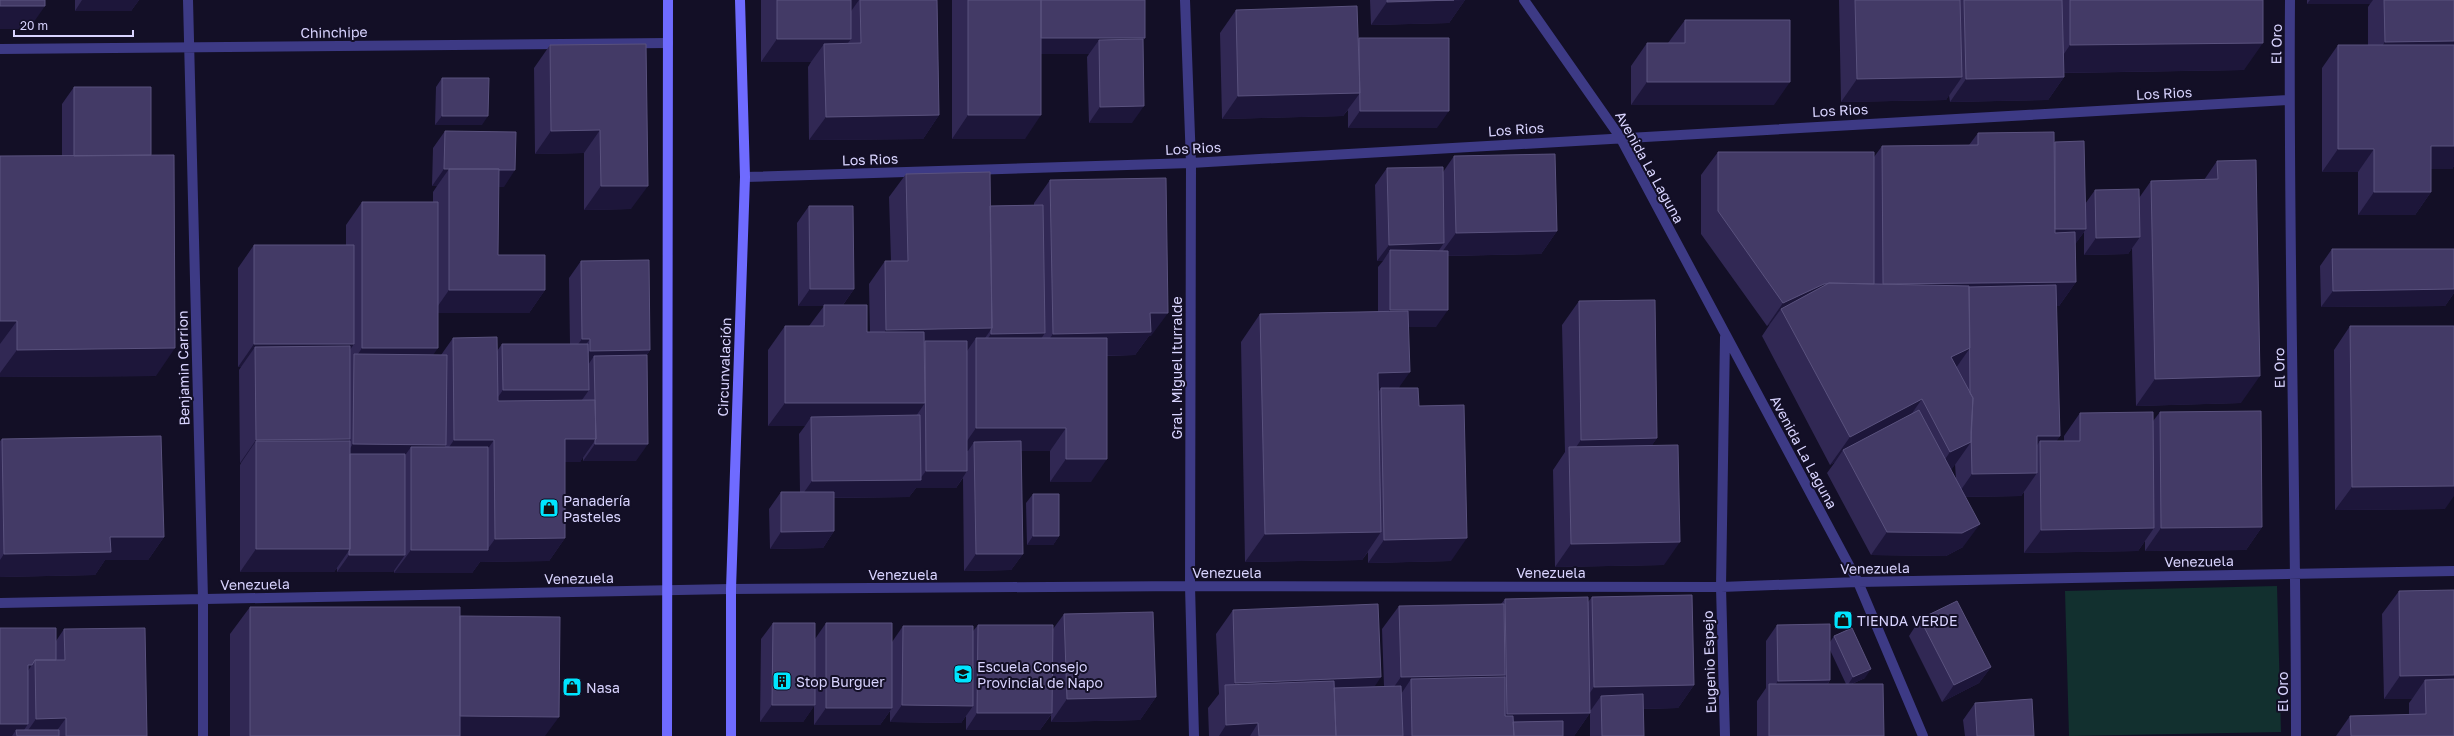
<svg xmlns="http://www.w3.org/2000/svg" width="2454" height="736" font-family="'Golos Text',sans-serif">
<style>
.green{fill:#12302f}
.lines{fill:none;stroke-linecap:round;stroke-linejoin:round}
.minor{stroke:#3d3a85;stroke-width:10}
.secondary{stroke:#6f6bff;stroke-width:10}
.wall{fill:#312854;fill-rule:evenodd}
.shaded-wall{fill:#1d163a}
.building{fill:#433a66;stroke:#5a527e}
.labels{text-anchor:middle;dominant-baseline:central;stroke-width:4;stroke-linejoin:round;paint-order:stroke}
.street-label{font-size:14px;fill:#d9d4ff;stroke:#130f26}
.poi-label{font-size:14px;fill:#d9d4ff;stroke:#130f26;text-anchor:start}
</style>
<rect width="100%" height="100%" fill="#130f26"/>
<path class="green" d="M2277 586 2281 732 2069 736 2065 591Z"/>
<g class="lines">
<path class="minor" d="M188 0 203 599V736
M1185 0 1191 163 1190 586 1194 736
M1524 0 1620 137 1858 582 1923 736
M2290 0C2288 245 2296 491 2296 736
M0 49 668 43
M745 177 1191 163 2289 100
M1725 337 1721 587 1725 736
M0 603 731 589 1190 586 1721 587 1858 582 2454 571"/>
<path class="secondary" d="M667 736 668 0
M731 736V589L745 177 740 0"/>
</g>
<path class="wall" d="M75 0H139L131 11H75Z
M761 0H937L939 115 923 139 809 140 808 67 811 62H761Z
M952 0H1145V38L1143 40 1132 123H1089L1087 57 1089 54H1041L1025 139H952Z
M1370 0H1465L1449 23 1371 25Z
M1839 0H2263L2244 70 2064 73V77L2048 100 1950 102 1949 95 1946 100 1841 102Z
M2307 0H2454V166L2452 169H2431V192L2415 215H2358V172H2322V68L2338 45H2368V7L2370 4H2307Z
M1236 10 1358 39 1359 38 1437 128H1348V110L1343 116 1222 119 1220 33Z
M1685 20 1774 105H1631V66L1647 43H1668Z
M646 44 631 209 584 210V153L535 154 534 68 550 45Z
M442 78 482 125H435L436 87Z
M74 87 151 155 156 376 0 377V156H62V104Z
M445 131 504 187H498V255L545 290 529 313H438L433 355H441L453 338 497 351 502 344H570L569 278 581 261 650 350 647 355 636 461H583V457L580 462H565V538L549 561 480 562 472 573H394V570L393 572H337V568L334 572H240V465L241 463H240L239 370 241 367H238V268L254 245H346V225L362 202H433V192L437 186H432L433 148Z
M1978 133 2055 142 2085 204 2095 190 2139 198 2151 181 2204 180 2217 161 2241 403 2136 406 2132 248 2128 254 2084 255V232L2075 244 2076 282 2059 306H2056L2060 436 2056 441H2064V436L2080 413 2153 421 2160 412 2262 527 2246 550 2145 551V541L2138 551 2024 553V492L2021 496 1965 497 1963 547 1946 556 1871 555 1827 473 1835 462 1830 465 1762 336 1770 324 1767 326 1701 234V175L1718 152 1874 157 1882 146 1969 145ZM1955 464 1956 479 1951 470Z
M1454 156 1557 231 1541 254 1448 256 1436 327H1409L1399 388 1419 406 1451 561 1368 563V552L1362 560 1245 562 1241 342 1260 314 1378 312V267L1383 261H1377L1375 185 1387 168 1443 172Z
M906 174 990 206 1034 205V203L1050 180 1151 336H1149L1135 355 1107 356 1091 482H1050V451H1021L1023 554 1011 570 964 571 963 478 956 488H916L909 497 834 498V531L823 548 770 549 769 509 781 492H800L799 434 805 426H768V350L785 326H809L824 306H798L797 223 809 206 854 289 843 305 867 332H870L869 284 885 261H891L889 197Z
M2332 249H2454V293L2445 306 2321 307 2320 266Z
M1579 301 1657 438 1652 445 1664 565 1555 567 1553 470 1565 452 1562 325Z
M2350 326 2445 509 2335 510 2334 350Z
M2 439 164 537 148 560H105L95 575 0 577V441Z
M1033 494 1059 536 1053 545H1027L1026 503Z
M2399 591 2454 736H2336L2350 716 2409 715V703L2412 699H2384L2382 614Z
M1592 597 1694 685 1678 708 1643 709 1644 736H1590V713L1574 736H1209L1208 708 1219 694 1216 634 1233 610 1374 687 1384 686 1382 629 1399 606 1501 604 1505 599 1588 602Z
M250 607 460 617 545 736H230V634Z
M1064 614 1156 697 1140 720 1051 722V715L1040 730H966V716L961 723 890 722V711L880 725H814V706L803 722H760L761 639 773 623 815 639 826 623 892 642 903 626 973 631 978 625 1053 629Z
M1920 619 1991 667 1979 683 1942 702 1909 636Z
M1777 625 1830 642 1834 636 1865 678 1852 684 1884 736H1757V701L1766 688V641ZM1830 650 1846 684H1828L1830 680Z
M0 628 56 641 64 629 147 736H0Z
M1975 703 2034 736H1965L1963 720Z"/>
<path class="shaded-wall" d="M82 0H139L131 11H75Z
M845 0H859L849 14Z
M1465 0 1449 23 1371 25 1387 2Z
M2310 0H2373L2370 4H2307Z
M0 6H45L29 29H0Z
M1039 38H1145L1133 54 1099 40 1089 54H1027Z
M777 39H851L834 62 824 44 811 62H761Z
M2454 41V64L2369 65 2385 42Z
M2263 43 2244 70 2051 73 2070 45Z
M1962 77 1946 100 1841 102 1857 79Z
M2064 77 2048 100 1950 102 1966 79Z
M1647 82H1790L1774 105H1631Z
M1360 93 1343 116 1222 119 1238 96Z
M1144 106 1132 123H1089L1100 107Z
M1360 111H1449L1437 128H1348Z
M939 115 923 139 809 140 826 117Z
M968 115H1041L1025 139H952Z
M442 116H488L482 125H435Z
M600 130 584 153 535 154 551 131Z
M2431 146H2454V166L2452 169H2415Z
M2338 149H2374L2358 172H2322Z
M444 169H449L437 186H432Z
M449 169 515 170 504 187 449 186Z
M601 186H648L631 209 584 210Z
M2374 192H2431L2415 215H2358Z
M2055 229H2086L2074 246H2043Z
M1557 231 1541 254 1439 256 1456 233Z
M2140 237 2128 254 2084 255 2096 238Z
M1444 243 1432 260 1390 250 1383 261H1377L1389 245Z
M2076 282 2059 306H1968L1883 284Z
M1824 284H1874L1781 309 1770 324 1767 326 1783 303Z
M810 289H854L842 306H798Z
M2454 289V293L2445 306 2321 307 2333 291Z
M449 290H545L529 313H433Z
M1390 310H1448L1436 327H1378Z
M1150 313H1168L1151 336H1149L1135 355 1036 357 1053 334Z
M0 321H17L0 344Z
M992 328 976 351V338L967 351 925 341 918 352 870 353 886 330Z
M1045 333 1033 350 979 351 991 334Z
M582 339H590L578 355H570Z
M254 344H354L338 367 255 347 241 367H238Z
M175 348 156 376 0 377V373L17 350Z
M362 348H438L422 371 354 360Z
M1970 348 1951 375V357Z
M650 350 639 367 594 356 586 368H578L590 351Z
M1410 372 1390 400 1381 388 1373 400 1378 373Z
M2260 376 2241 403 2136 406 2155 379Z
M503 390H589L577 407H491Z
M1922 399 1903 426 1843 450 1835 462 1830 465 1850 437Z
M785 403H925L909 426 811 417 805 426H768Z
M976 428H1066L1050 451H974V442L968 451H960Z
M2037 436H2060L2044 459 2040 441 2027 459Z
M1657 438 1641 461 1569 457 1581 440Z
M350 439 334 462 256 441 241 463H240L256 440Z
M565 439H596L580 462H549Z
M454 440H494L478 463H438Z
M1971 442 1952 469 1931 480 1950 452Z
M353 444 446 445 430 468 411 447 396 468 337 467Z
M595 444H648L636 461H583Z
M1066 459H1107L1091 482H1050Z
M926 471H967L956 488H916L909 497 800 498 812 481 919 480Z
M2037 473 2021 496 1956 497 1972 474Z
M2454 486V496L2445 509 2335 510 2352 487Z
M1980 524 1963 547 1946 556 1871 555 1887 532Z
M2262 527 2246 550 2145 551 2161 528Z
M2154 528 2138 551 2024 553 2041 530Z
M834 531 823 548 770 549 781 532Z
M1381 532 1362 560 1245 562 1265 534Z
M1033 536H1059L1053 545H1027Z
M110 537H164L148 560H105L95 575 0 577V560L4 554Z
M565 538 549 561 480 562 472 573H394L411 550H487L495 539Z
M1467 538 1451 561 1368 563 1384 540Z
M1680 542 1664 565 1555 567 1571 544Z
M256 549H350L334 572H240Z
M976 554H1023L1011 570 964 571Z
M349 555H405L393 572H337Z
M28 665H32L20 682Z
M1991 667 1979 683 1942 702 1954 685Z
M1871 669 1865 678 1847 686 1853 677Z
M1505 675 1489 699 1411 679 1397 700 1384 701 1401 677Z
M2454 675V698L2425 680 2412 699H2384L2400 676Z
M1381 677 1365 701 1225 697 1235 683Z
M1830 680 1819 697 1769 694 1778 681Z
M1694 685 1678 708 1602 710 1601 696 1591 710H1578L1594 687Z
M1156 697 1140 720 1051 722 1067 699Z
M772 705H815L803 722H760Z
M902 705 973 706 961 723 890 722Z
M826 708H892L880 725H814Z
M977 713H1052L1040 730H966Z
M1590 713 1574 736H1492L1507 714Z
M460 716 559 717 545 736H446Z
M66 718 53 736H24L36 719Z
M1258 723 1250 736H1219L1226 725Z
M0 724H28L20 736 16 730 12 736H0Z"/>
<path class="building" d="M0 0H45V6H0Z
M777 0H851V39H777Z
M860 0H937L939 115 826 117 824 44 861 43Z
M968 0H1041V115H968Z
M1041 0H1145V38H1041Z
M1387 0H1454L1387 2Z
M1855 0H1960L1962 77 1857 79Z
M1964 0H2062L2064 77 1966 79Z
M2070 0H2263V43L2070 45Z
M2384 0H2454V41L2385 42Z
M1357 6 1360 93 1238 96 1236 10Z
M1685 20H1790V82H1647V43H1685Z
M1359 38H1449V111H1360Z
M1143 39 1144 106 1100 107 1099 40Z
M646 44 648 186H601L600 130 551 131 550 45Z
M2338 45H2454V146H2431V192H2374V149H2338Z
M442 78H489L488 116H442Z
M74 87H151V155L74 156Z
M445 131 516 132 515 170H499V169H444Z
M2054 132 2055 233 2075 232 2076 282 1883 284 1882 146 1978 145V133Z
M2084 141 2086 229H2055V142Z
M1718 152H1874V284L1829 283 1826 284H1824L1783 303 1718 211Z
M1555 154 1557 231 1456 233 1454 156Z
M174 155 175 348 17 350V321H0V156Z
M2256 160 2260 376 2155 379 2151 181 2218 179 2217 161Z
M1443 167 1444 243 1389 245 1387 168Z
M449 169H499L498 255H545V290H449Z
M990 172 992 328 886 330 885 261H908L906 174Z
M1166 178 1168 313H1150L1151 332 1053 334 1050 180Z
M2139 189 2140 237 2096 238 2095 190Z
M362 202H438V348H362Z
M1043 205 1045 333 991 334V330L992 328 990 206Z
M809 206H853L854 289H810Z
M254 245H354V344H254Z
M2332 249H2454V289L2333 291Z
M1390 250 1448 251V310H1390Z
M649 260 650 350 590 351V339H582L581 261Z
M1829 283 1969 286 1970 348 1951 357 1973 398 1971 442 1950 452 1922 399 1850 437 1781 309Z
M2056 285 2060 436H2037V473L1972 474 1971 432 1973 398 1970 393 1969 287Z
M1655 300 1657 438 1581 440 1579 301Z
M824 305H867V332H924L925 403H785V326H824Z
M1408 311 1410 372 1378 373 1381 532 1265 534 1260 314Z
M2350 326H2454V486L2352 487Z
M497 337 498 401 595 400 596 439H565V538L495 539 494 440H454L453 338Z
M976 338H1107V459H1066V428H976Z
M925 341H967V471H926Z
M502 344H588L589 390H503Z
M350 346V439L256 440 255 347Z
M354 354 447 355 446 445 353 444Z
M647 355 648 444H595V440L596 439 595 400 594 356Z
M1381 388H1418L1419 406 1464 405 1467 538 1384 540Z
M1919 410 1980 524 1962 533 1887 532 1843 450Z
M2261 411 2262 527 2161 528 2160 412Z
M2153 412 2154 528 2041 530 2040 441H2080V413Z
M920 415 921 480 812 481 811 417Z
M161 436 164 537H110L111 552 4 554 2 439Z
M256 441H350V549H256Z
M1021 441 1023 554H976L974 442Z
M1678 445 1680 542 1571 544 1569 447Z
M411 447H488V550H411Z
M350 454H405V555H349V551L350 549Z
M781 492H834V531L781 532Z
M1033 494H1059V536H1033Z
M2454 590V675L2400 676 2399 591Z
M1692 595 1694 685 1594 687 1592 597Z
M1588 597 1590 713 1507 714 1505 599Z
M1957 601 1991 667 1954 685 1920 619Z
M1378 604 1381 677 1235 683 1233 610Z
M1504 604 1505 675 1401 677 1399 606Z
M250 607H460V736H250Z
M1153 612 1156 697 1067 699 1064 614Z
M460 616 560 617 559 717 460 716Z
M773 623H815V705H772Z
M826 623H892V708H826Z
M1830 624V680L1778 681 1777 625Z
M978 625H1053L1052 713H977Z
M903 626H973V706L902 705Z
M0 628H56V660H35L32 665H28V724H0Z
M145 628 147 736H66V718L36 719 35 660H65L64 629Z
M1852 628 1871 669 1853 677 1834 636Z
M1505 677V716H1513L1514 736H1412L1411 679Z
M2454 679V736H2351L2350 716 2426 714 2425 680Z
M1334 681 1336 736H1259L1258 723 1226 725 1225 685Z
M1769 684H1883L1884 736H1769Z
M1401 686 1403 736H1336L1334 688Z
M1643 694 1644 736H1602L1601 696Z
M2032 699 2034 736H1977L1975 703Z
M1563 721V736H1514L1513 722Z
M16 730H59V736H17Z"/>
<defs>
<symbol id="shop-square" viewBox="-11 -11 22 22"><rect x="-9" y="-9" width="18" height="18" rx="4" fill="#00e5ff" stroke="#130f26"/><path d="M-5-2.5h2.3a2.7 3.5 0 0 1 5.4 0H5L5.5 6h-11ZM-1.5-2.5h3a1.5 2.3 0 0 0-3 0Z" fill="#111"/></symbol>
<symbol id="school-square" viewBox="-11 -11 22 22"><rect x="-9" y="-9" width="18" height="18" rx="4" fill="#00e5ff" stroke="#130f26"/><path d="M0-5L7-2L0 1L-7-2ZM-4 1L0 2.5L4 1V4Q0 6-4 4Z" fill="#111"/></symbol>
<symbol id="building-square" viewBox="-11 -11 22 22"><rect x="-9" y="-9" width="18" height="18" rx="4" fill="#00e5ff" stroke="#130f26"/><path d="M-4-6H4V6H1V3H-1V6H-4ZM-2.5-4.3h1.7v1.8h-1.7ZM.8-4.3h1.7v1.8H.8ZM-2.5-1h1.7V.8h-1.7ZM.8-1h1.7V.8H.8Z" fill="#111"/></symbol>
</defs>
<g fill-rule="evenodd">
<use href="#shop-square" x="538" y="497" width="22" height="22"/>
<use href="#shop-square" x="1832" y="609" width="22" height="22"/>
<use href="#school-square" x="952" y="663" width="22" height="22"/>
<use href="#building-square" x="771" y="670" width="22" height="22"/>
<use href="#shop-square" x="561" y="676" width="22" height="22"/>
</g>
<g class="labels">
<g class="street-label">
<text transform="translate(334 32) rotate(-1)">Chinchipe</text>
<text transform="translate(2276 44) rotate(-89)">El Oro</text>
<text transform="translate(2164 93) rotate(-3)">Los Rios</text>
<text transform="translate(1840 110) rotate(-3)">Los Rios</text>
<text transform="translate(1516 129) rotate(-4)">Los Rios</text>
<text transform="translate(1193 148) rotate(-3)">Los Rios</text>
<text transform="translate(870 159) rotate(-2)">Los Rios</text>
<text transform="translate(1650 167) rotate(61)">Avenida La Laguna</text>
<text transform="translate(724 367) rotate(-88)">Circunvalación</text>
<text transform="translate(183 368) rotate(-91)">Benjamin Carrion</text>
<text transform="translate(1176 368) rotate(-90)">Gral. Miguel Iturralde</text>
<text transform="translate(2279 368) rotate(-91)">El Oro</text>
<text transform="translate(1804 452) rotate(62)">Avenida La Laguna</text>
<text transform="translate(2199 561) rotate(-1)">Venezuela</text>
<text transform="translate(1875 568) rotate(-1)">Venezuela</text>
<text x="1227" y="572">Venezuela</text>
<text x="1551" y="572">Venezuela</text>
<text x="903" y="574">Venezuela</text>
<text transform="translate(579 578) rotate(-1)">Venezuela</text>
<text transform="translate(255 584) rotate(-1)">Venezuela</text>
<text transform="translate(1709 662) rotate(-92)">Eugenio Espejo</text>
<text transform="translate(2282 692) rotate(-90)">El Oro</text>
</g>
<g class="poi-label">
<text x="563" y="500">Panadería<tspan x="563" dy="16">Pasteles</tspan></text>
<text x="1857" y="620">TIENDA VERDE</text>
<text x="977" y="666">Escuela Consejo<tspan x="977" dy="16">Provincial de Napo</tspan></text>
<text x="796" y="681">Stop Burguer</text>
<text x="586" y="687">Nasa</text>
</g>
</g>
<path d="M14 30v6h119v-6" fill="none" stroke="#d9d4ff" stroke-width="2"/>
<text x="20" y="30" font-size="12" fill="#d9d4ff" stroke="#130f26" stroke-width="3" paint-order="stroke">20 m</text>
</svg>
